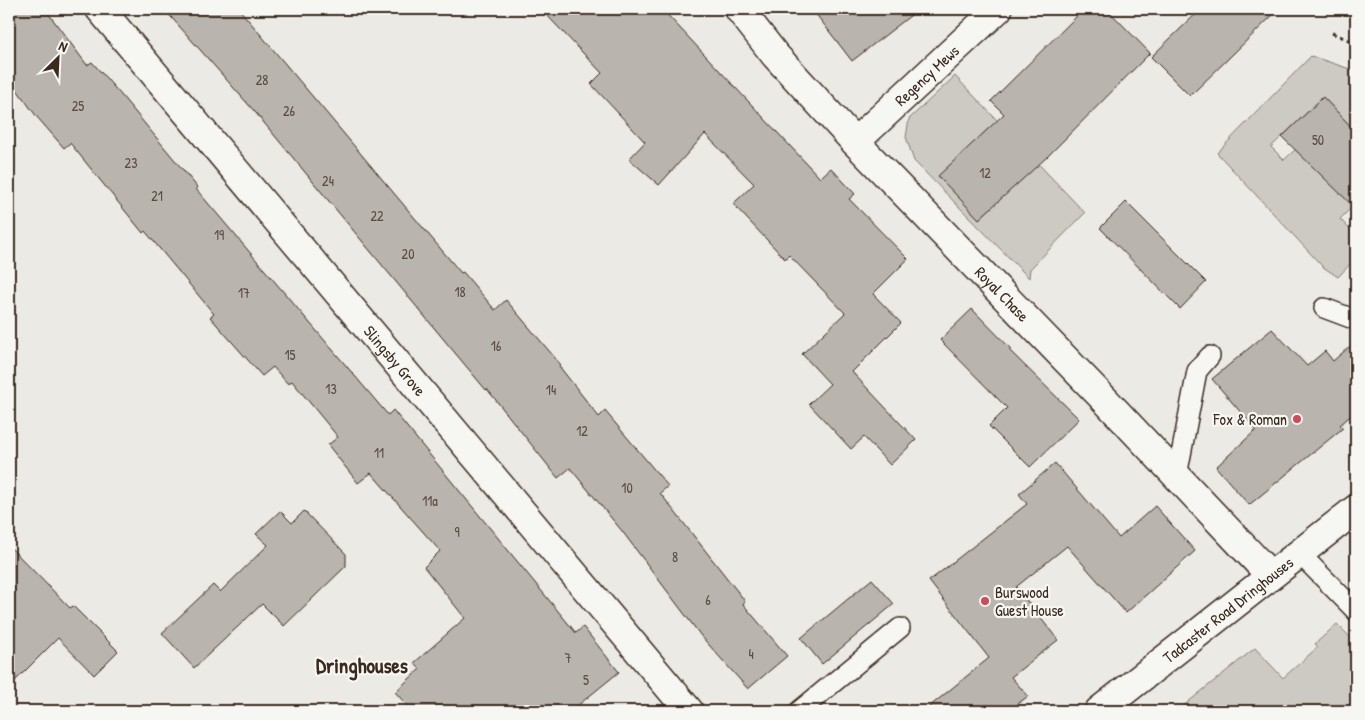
<svg xmlns="http://www.w3.org/2000/svg" width="1365" height="720" font-family="'Patrick Hand',sans-serif">
<style>
.green{fill:#cdcac4;stroke:#847a71;fill-rule:evenodd}
.building{fill:#bab4ae;stroke:#3b2a1e}
.lines{fill:none;stroke-linecap:round;stroke-linejoin:round}
.lane-casing{stroke:#3b2a1e;stroke-width:22}
.street-casing{stroke:#3b2a1e;stroke-width:31}
.primary-casing{stroke:#3b2a1e;stroke-width:31}
.path{stroke:#3b2a1e;stroke-width:3;stroke-dasharray:4 4;stroke-linecap:butt}
.lane{stroke:#f6f6f2;stroke-width:19}
.street{stroke:#f6f6f2;stroke-width:28}
.primary{stroke:#f6f6f2;stroke-width:28}
.poi-dot{fill:#d1495b;stroke:#f6f6f2;stroke-width:2}
.labels{text-anchor:middle;dominant-baseline:central;stroke-width:4.5;stroke-linejoin:round;paint-order:stroke}
.number-label{font-size:14px;fill:#5b4c42}
.street-label{font-size:16px;fill:#3b2a1e;stroke:#f6f6f2}
.poi-label{font-size:16px;fill:#3b2a1e;stroke:#f6f6f2;text-anchor:end}
.district-label{font-size:21px;font-weight:bold;fill:#3b2a1e;stroke:#f6f6f2}
</style>
<rect width="100%" height="100%" fill="#ebeae5"/>
<filter id="ink" filterUnits="userSpaceOnUse"><feTurbulence type="fractalNoise" baseFrequency=".02" numOctaves="2"/><feDisplacementMap in="SourceGraphic" scale="10" xChannelSelector="R" yChannelSelector="G"/><feConvolveMatrix kernelMatrix="1 2 1 2 8 2 1 2 1" color-interpolation-filters="sRGB"/></filter>
<g filter="url(#ink)">
<path class="green" d="M1311 56 1356 71V132L1323 97 1271 147 1284 160 1297 148 1353 206 1340 219 1356 236V258L1338 277 1323 267 1217 153Z
M955 76 1085 213 1030 269 1029 278 914 161 906 137 909 119ZM991 126 1032 168 979 219 939 176Z
M1337 624 1356 643V711H1177L1255 648 1283 678 1318 647 1315 644Z"/>
<path class="building" d="M9 9H45L87 65 92 62 121 95 198 188 196 189 388 415 393 410 576 633 583 627 619 672 571 711H412L395 692 420 669 414 663 465 618 424 567 440 551 371 473 358 483 328 445 338 437 292 381 288 384 273 367 262 376 210 317 214 314 145 231 143 233 70 143 64 148 37 117 9 79Z
M164 9H239L461 273 463 272 495 310 506 300 561 365 559 366 599 417 605 411 668 486 660 493 745 601 743 604 787 656 748 689 701 636 622 531 570 468 558 478 487 389 486 390 450 347 255 112Z
M541 9H662L820 178 831 168 855 194 849 199 908 259 873 294 901 323 852 372 916 440 890 465 864 437 851 449 809 404 830 384 802 354 845 313 789 255 785 259 733 204 754 184 705 134 659 185 629 159 645 142 591 84 602 73Z
M812 9H919L852 61Z
M1084 9H1107L1150 53 1047 157 979 219 938 176 1004 114 991 101Z
M1201 9H1279L1190 96 1151 57Z
M1323 97 1356 132V209L1282 137Z
M1126 202 1206 282 1180 309 1100 228Z
M972 309 1011 349 1009 350 1079 419 1030 467 989 426 1007 408 940 340Z
M1272 329 1307 366 1325 351 1333 361 1356 341V411L1340 425 1343 428 1249 505 1216 467 1256 430 1212 379Z
M1055 463 1119 538 1155 506 1195 551 1126 613 1067 546 1016 587 1058 640 1011 677 1028 696 1009 711H924L989 658 929 581 1027 504 1019 494Z
M280 511 292 523 304 511 346 554V566L284 626 262 604 194 668 162 633 213 585 220 592 268 545 256 534Z
M9 546 70 608 73 606 118 651 94 675 58 638 9 687Z
M872 579 894 604 822 664 801 638Z"/>
<g class="lines">
<defs>
<path id="lane" d="M1324 308 1356 320
M1177 476 1197 371 1210 356
M1299 553 1356 611
M799 711 900 628"/>
<g id="street">
<path id="s1" d="M100 9 689 711"/>
<path id="s2" d="M739 9 775 55 855 142 1107 402 1270 575"/>
<path id="s3" d="M855 142 998 9"/>
</g>
<g id="primary">
<path id="s4" d="M1099 711 1356 509"/>
</g>
</defs>
<use href="#lane" class="lane-casing"/>
<use href="#street" class="street-casing"/>
<use href="#primary" class="primary-casing"/>
<path class="path" d="M1332 33 1356 43"/>
<use href="#lane" class="lane"/>
<use href="#street" class="street"/>
<use href="#primary" class="primary"/>
</g>
</g>
<g class="poi-dot">
<circle cx="1297" cy="419" r="5"/>
<circle cx="985" cy="601" r="5"/>
</g>
<g class="labels">
<g class="number-label">
<text x="262" y="79">28</text>
<text x="78" y="105">25</text>
<text x="289" y="110">26</text>
<text x="1318" y="139">50</text>
<text x="131" y="162">23</text>
<text x="985" y="172">12</text>
<text x="328" y="180">24</text>
<text x="157" y="195">21</text>
<text x="377" y="215">22</text>
<text x="219" y="234">19</text>
<text x="408" y="253">20</text>
<text x="460" y="291">18</text>
<text x="244" y="292">17</text>
<text x="496" y="345">16</text>
<text x="290" y="354">15</text>
<text x="331" y="388">13</text>
<text x="551" y="389">14</text>
<text x="582" y="430">12</text>
<text x="379" y="452">11</text>
<text x="627" y="487">10</text>
<text x="430" y="500">11a</text>
<text x="457" y="531">9</text>
<text x="675" y="556">8</text>
<text x="708" y="599">6</text>
<text x="751" y="653">4</text>
<text x="568" y="657">7</text>
<text x="586" y="679">5</text>
</g>
<g class="street-label">
<text stroke="none"><textPath href="#s3" startOffset="98">Regency Mews</textPath></text>
<text stroke="none"><textPath href="#s2" startOffset="388">Royal Chase</textPath></text>
<text stroke="none"><textPath href="#s1" startOffset="459">Slingsby Grove</textPath></text>
<text stroke="none"><textPath href="#s4" startOffset="164">Tadcaster Road Dringhouses</textPath></text>
</g>
<g class="poi-label">
<text x="1287" y="419">Fox &amp; Roman</text>
<text x="995" y="592" text-anchor="start">Burswood<tspan x="995" dy="18">Guest House</tspan></text>
</g>
<g class="district-label">
<text x="362" y="665">Dringhouses</text>
</g>
</g>
<rect width="1365" height="720" fill="none" stroke="#f6f6f2" stroke-width="30"/>
<rect x="15" y="15" width="1335" height="690" fill="none" stroke="#3b2a1e" stroke-width="2" filter="url(#ink)"/>
<g transform="translate(58 58) rotate(24)" stroke="#f6f6f2" stroke-width="4" paint-order="stroke">
<path d="M0-4L9 19L0 12L-9 19Z" fill="#3b2a1e"/>
<text y="-8" font-size="14" font-weight="bold" text-anchor="middle" fill="#3b2a1e">N</text>
</g>
</svg>
